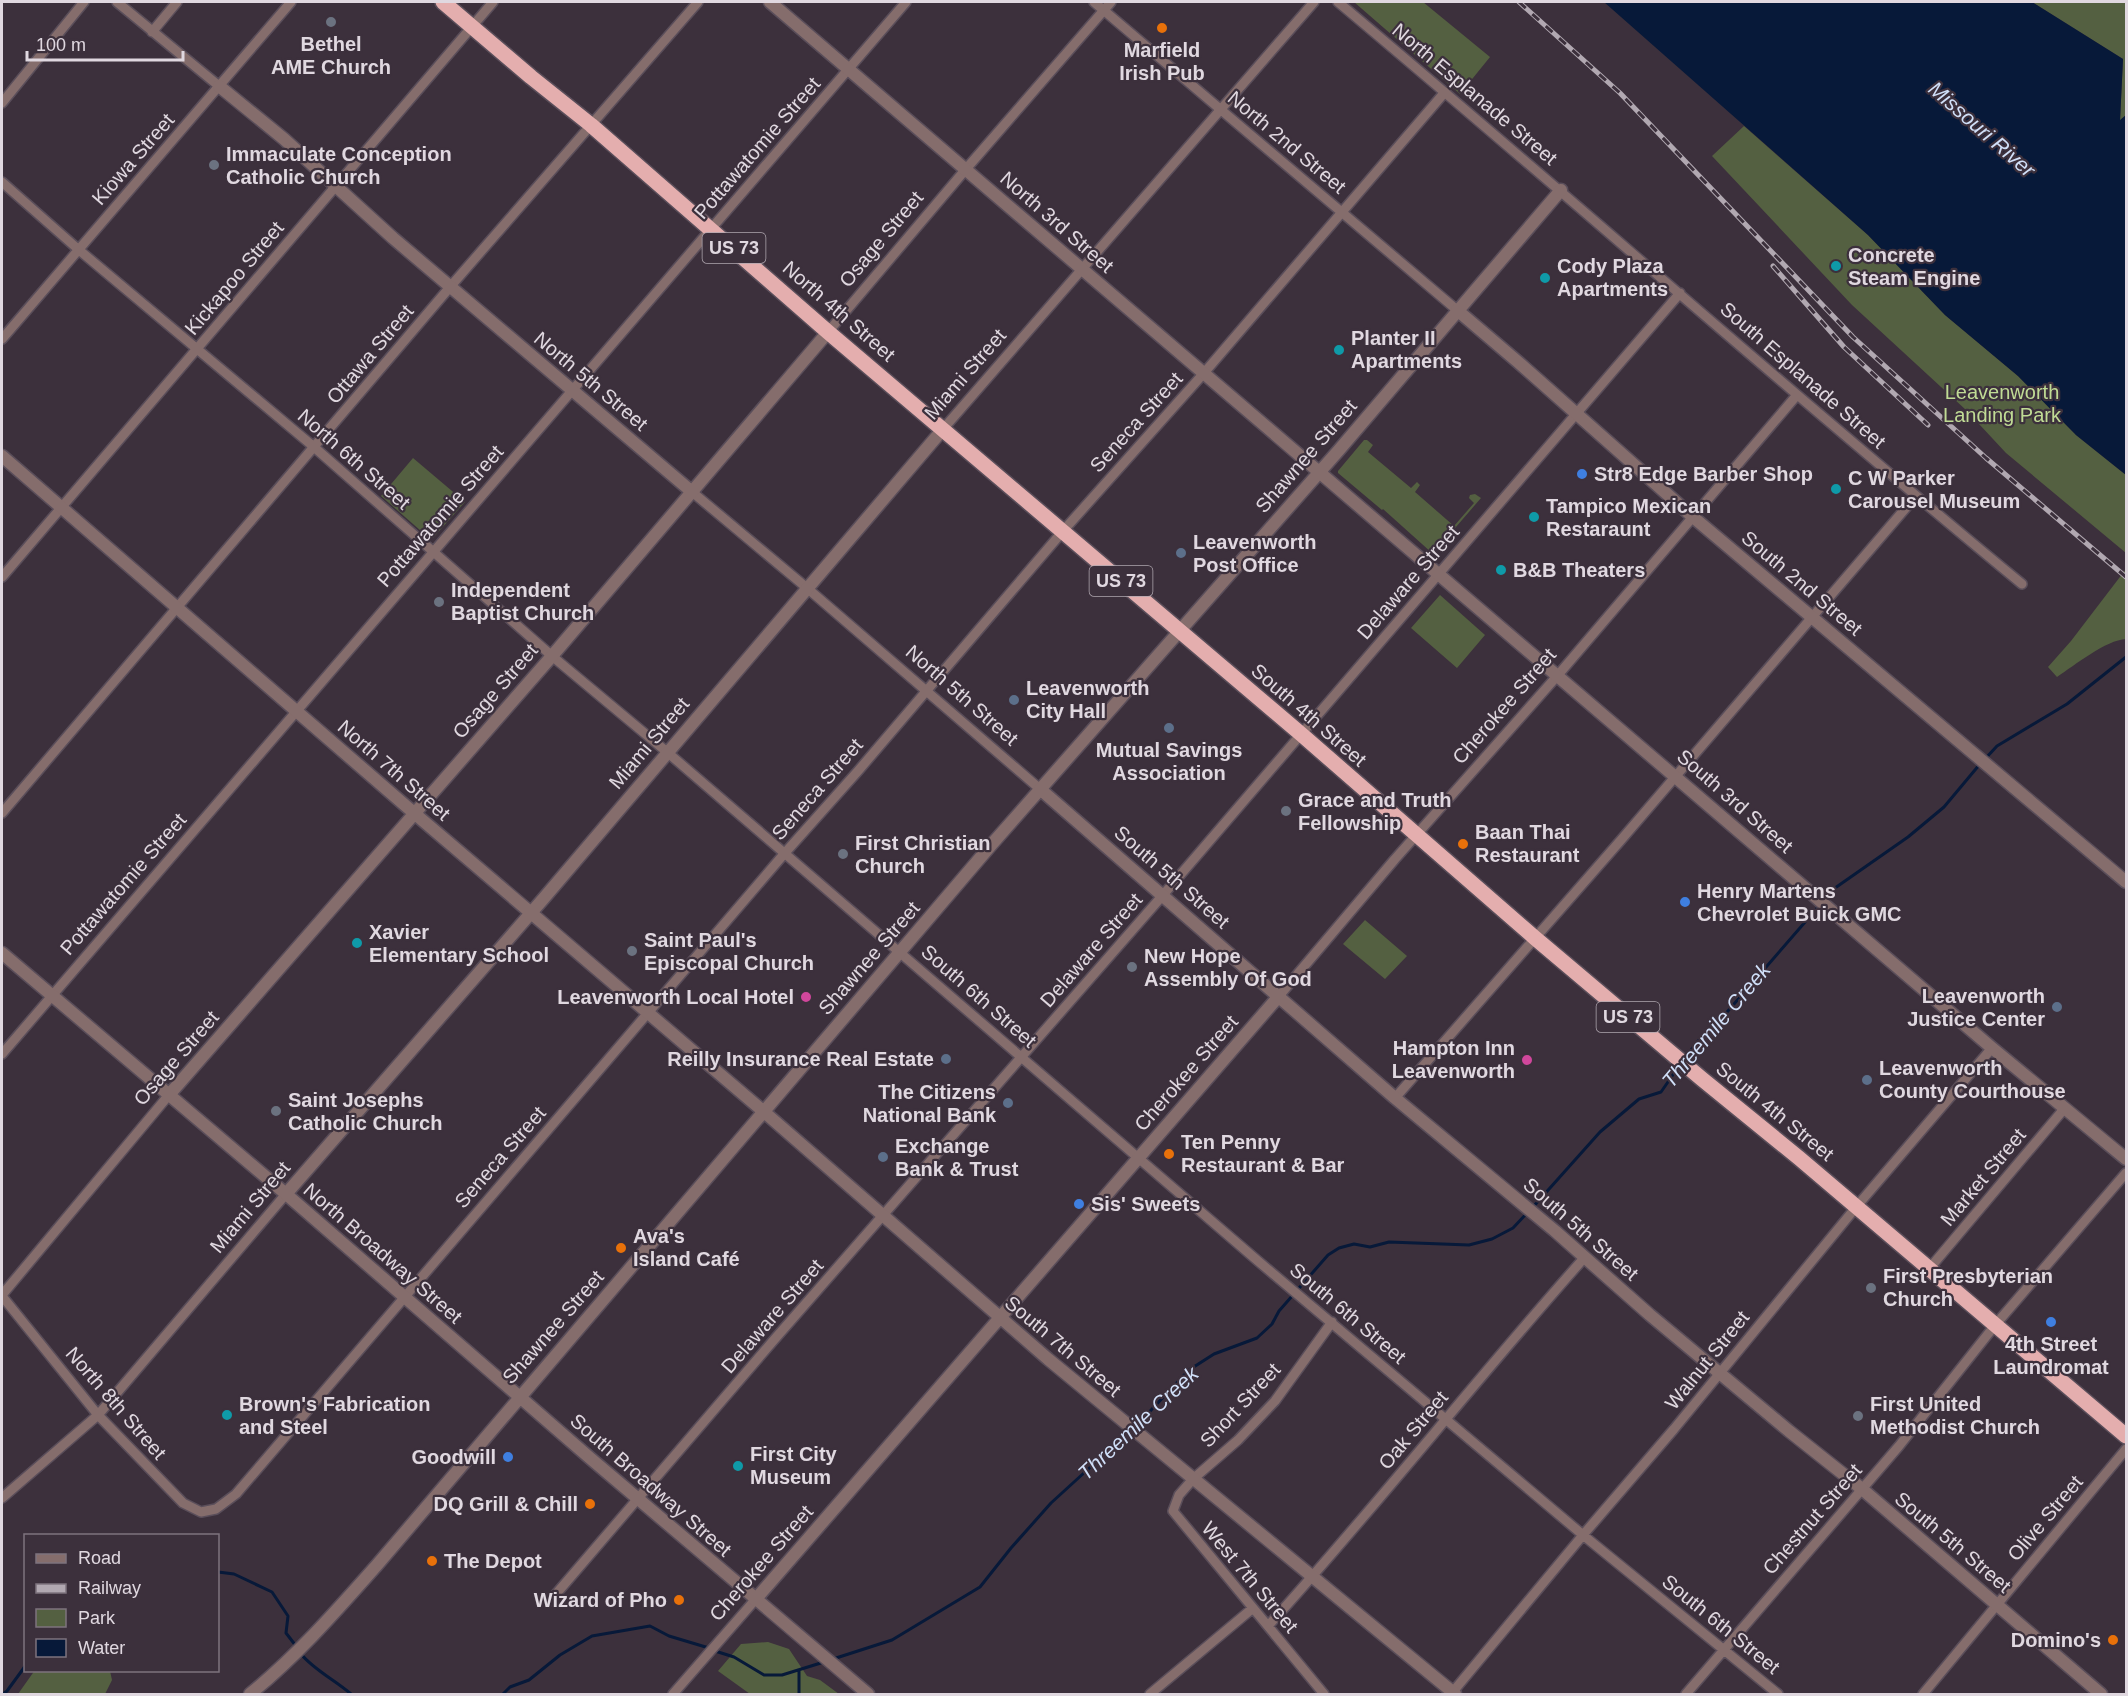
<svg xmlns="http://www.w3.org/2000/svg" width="2128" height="1696" font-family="Helvetica,sans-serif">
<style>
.green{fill:#546041}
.water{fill:#071939}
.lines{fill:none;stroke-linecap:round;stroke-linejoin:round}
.stream{stroke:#071939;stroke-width:3}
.minor-casing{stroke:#5a4e5a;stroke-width:12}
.tertiary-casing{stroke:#5a4e5a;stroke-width:15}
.trunk-casing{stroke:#5a4e5a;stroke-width:18}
.minor{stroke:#856d6c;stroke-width:9}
.tertiary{stroke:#856d6c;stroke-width:12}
.trunk{stroke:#e4aeae;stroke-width:15}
.rail-casing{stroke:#b1a8b1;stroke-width:5}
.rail{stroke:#3c303c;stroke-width:3;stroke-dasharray:9;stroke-linecap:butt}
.worship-dot{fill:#6b7280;stroke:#3c303c;stroke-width:2}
.food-dot{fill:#e8710a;stroke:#3c303c;stroke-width:2}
.culture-dot{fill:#0f9aa8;stroke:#3c303c;stroke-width:2}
.shop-dot{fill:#3f7fe0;stroke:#3c303c;stroke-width:2}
.service-dot{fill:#5c6f8a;stroke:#3c303c;stroke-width:2}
.hotel-dot{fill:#d1479c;stroke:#3c303c;stroke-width:2}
.labels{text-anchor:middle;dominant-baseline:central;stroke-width:4.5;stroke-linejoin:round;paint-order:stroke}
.shield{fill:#3c303c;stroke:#afa6af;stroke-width:1.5}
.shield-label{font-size:18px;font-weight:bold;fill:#e0d8e0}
.poi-label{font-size:20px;font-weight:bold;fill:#e0d8e0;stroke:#3c303c;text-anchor:start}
.street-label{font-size:20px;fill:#e0d8e0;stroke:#3c303c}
.park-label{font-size:20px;fill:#c0db95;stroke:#3c303c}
.water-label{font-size:21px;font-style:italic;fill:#d0dff8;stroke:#3c303c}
</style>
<rect width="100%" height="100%" fill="#3c303c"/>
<path class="green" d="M1354 2H1423L1490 57 1460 94Z
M2032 2H2126V115L2120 121 2123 59Z
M1744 126 1868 235 1945 315 2018 376 2076 435 2126 475V553L2006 453 1966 410 1852 305 1712 156Z
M1364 440H1367L1373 445 1368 452 1411 488 1417 482 1420 485 1415 492 1454 526 1474 503 1469 498 1470 495 1475 494 1481 498 1437 549 1433 546 1430 549 1432 553 1383 509 1382 510 1338 473V471Z
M413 458 465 502 433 538H429L381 496Z
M2126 569V639C2106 640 2075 665 2057 677L2048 667 2071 641Z
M1440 595 1485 635 1457 668 1411 628Z
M1365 920 1407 956 1385 979 1343 944Z
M768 1642 789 1649 807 1676 820 1680 839 1694H750L718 1671 741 1644Z
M35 1670 110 1671 112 1680 105 1694H18Z"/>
<path class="water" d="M1604 2H2032L2123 59 2120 120 2126 115V475L2076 435 2018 376 1945 315 1868 235Z"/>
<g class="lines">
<path class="stream" d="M1985 759 1997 746 2067 704 2126 657
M1824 901 1835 888 1908 837 1944 807 1980 764
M1685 1059 1696 1043 1721 1019 1819 906
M1533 1207 1600 1132 1639 1099 1661 1092 1679 1066
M1136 1426 1189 1370 1214 1354 1257 1338 1272 1324 1279 1311 1328 1255 1339 1248 1354 1244 1370 1247 1389 1242 1469 1245 1492 1239 1513 1228 1528 1212
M218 1572 234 1574 272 1592 288 1616 286 1633 296 1646
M715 1651 734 1657 764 1675H782L824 1662
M301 1654C314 1670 335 1680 351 1694
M833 1659 892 1640 980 1587 1011 1548 1051 1503 1131 1430
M3 1694 7 1691 26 1665
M503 1694 510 1687 529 1680 560 1655 592 1636 650 1626 669 1636 709 1648
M799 1694V1670"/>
<defs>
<path id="minor" d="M117 2 219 86
M1094 2 1457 310
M1338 2C1567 194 1791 394 2022 584
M152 32 177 2
M2 103 84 2
M2 182 79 250 314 447 552 656 667 752 1258 1261 1583 1535 1778 1694
M828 332 966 169 1111 2
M2 339 291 2
M944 428 1314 2
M691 491 807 588 1040 789
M2 577 493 2
M2 813 450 287 698 2
M1279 996 1395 859 1558 675 1797 395
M2 1054 906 2
M1395 1098 1621 840 1916 496
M1929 1269 2064 1109
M2 1295 168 1096
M2 1296 98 1415 183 1503 201 1512 216 1509 236 1494 784 854 858 771 1063 531 1204 373 1445 92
M2 1498 98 1415 286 1194
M550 1601 773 1341 1163 895 1680 293
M1268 1626C1377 1506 1477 1378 1585 1257
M673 1694 755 1600
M1150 1694 1253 1608
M1324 1694 1173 1511 1179 1495 1193 1479 1238 1440 1275 1401 1332 1322
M1451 1694 1583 1535 1674 1429 1857 1206 1992 1048
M1686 1694 1899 1446 1996 1324 2126 1173
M1923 1694 2126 1449"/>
<path id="tertiary" d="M770 2 1992 1048 2126 1159
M219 86 284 139 393 238 691 491
M1457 310 1518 362 1693 517 2126 882
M2 456 414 813 763 1111 1048 1359 1455 1694
M1040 789 1395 1098 1555 1231 1650 1315 1789 1431 1862 1489 2101 1694
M2 953 286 1194 590 1458 868 1694
M168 1096 552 656 828 332
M286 1194 544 898 944 428
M755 1600 1279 996
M250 1694C297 1656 337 1610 377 1565L992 844 1339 450 1561 190"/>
<path id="trunk" d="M443 2 531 77 591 125 828 332 1301 734 1535 938 1702 1079 1799 1158 2126 1436"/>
</defs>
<use href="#minor" class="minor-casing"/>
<use href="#tertiary" class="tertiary-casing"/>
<use href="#trunk" class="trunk-casing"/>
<use href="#minor" class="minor"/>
<use href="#tertiary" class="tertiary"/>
<use href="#trunk" class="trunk"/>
<defs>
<path id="rail" d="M1519 2 1620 93 1853 337 1986 458 2126 577
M1773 266 1844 347 1928 425"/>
</defs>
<use href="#rail" class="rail-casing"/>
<use href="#rail" class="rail"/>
</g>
<g class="worship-dot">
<circle cx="331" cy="22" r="6"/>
<circle cx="214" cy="165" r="6"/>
<circle cx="439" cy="602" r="6"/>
<circle cx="1286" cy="811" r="6"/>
<circle cx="843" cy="854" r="6"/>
<circle cx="632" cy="951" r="6"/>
<circle cx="1132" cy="967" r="6"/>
<circle cx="276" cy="1111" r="6"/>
<circle cx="1871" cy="1288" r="6"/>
<circle cx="1858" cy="1416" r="6"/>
</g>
<g class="food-dot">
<circle cx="1162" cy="28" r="6"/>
<circle cx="1463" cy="844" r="6"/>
<circle cx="1169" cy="1154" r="6"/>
<circle cx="621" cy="1248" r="6"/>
<circle cx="590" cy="1504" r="6"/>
<circle cx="432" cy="1561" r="6"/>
<circle cx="679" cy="1600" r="6"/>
<circle cx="2113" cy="1640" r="6"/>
</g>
<g class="culture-dot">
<circle cx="1836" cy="266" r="6"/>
<circle cx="1545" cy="278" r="6"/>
<circle cx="1339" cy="350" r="6"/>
<circle cx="1836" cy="489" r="6"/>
<circle cx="1534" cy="517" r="6"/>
<circle cx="1501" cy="570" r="6"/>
<circle cx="357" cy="943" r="6"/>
<circle cx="227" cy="1415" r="6"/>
<circle cx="738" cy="1466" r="6"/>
</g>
<g class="shop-dot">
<circle cx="1582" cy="474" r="6"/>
<circle cx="1685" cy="902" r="6"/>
<circle cx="1079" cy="1204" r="6"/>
<circle cx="2051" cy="1322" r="6"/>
<circle cx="508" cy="1457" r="6"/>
</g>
<g class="service-dot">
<circle cx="1181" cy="553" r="6"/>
<circle cx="1014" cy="700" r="6"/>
<circle cx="1169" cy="728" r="6"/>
<circle cx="2057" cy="1007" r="6"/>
<circle cx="946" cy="1059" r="6"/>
<circle cx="1867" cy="1080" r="6"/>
<circle cx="1008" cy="1103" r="6"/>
<circle cx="883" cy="1157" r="6"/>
</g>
<g class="hotel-dot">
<circle cx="806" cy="997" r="6"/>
<circle cx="1527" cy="1060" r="6"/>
</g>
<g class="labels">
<g class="shield">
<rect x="702.5" y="233" width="63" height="30" rx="4.5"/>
<rect x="1089.5" y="566" width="63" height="30" rx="4.5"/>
<rect x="1596.5" y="1002" width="63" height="30" rx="4.5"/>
</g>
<g class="shield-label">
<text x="734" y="248">US 73</text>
<text x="1121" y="581">US 73</text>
<text x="1628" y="1017">US 73</text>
</g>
<g class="poi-label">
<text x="331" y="44" text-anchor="middle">Bethel<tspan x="331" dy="23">AME Church</tspan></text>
<text x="1162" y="50" text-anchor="middle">Marfield<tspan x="1162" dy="23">Irish Pub</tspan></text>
<text x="226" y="154">Immaculate Conception<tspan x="226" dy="23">Catholic Church</tspan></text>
<text x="1848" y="255">Concrete<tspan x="1848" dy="23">Steam Engine</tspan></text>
<text x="1557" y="266">Cody Plaza<tspan x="1557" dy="23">Apartments</tspan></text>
<text x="1351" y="338">Planter II<tspan x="1351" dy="23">Apartments</tspan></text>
<text x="1594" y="474">Str8 Edge Barber Shop</text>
<text x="1848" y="478">C W Parker<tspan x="1848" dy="23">Carousel Museum</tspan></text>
<text x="1546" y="506">Tampico Mexican<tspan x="1546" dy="23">Restaraunt</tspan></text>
<text x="1193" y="542">Leavenworth<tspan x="1193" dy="23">Post Office</tspan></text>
<text x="1513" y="570">B&amp;B Theaters</text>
<text x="451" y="590">Independent<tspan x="451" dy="23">Baptist Church</tspan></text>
<text x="1026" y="688">Leavenworth<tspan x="1026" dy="23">City Hall</tspan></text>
<text x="1169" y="750" text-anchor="middle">Mutual Savings<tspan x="1169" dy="23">Association</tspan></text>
<text x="1298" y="800">Grace and Truth<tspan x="1298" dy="23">Fellowship</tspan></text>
<text x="1475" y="832">Baan Thai<tspan x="1475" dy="23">Restaurant</tspan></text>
<text x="855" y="843">First Christian<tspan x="855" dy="23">Church</tspan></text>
<text x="1697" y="891">Henry Martens<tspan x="1697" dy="23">Chevrolet Buick GMC</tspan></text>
<text x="369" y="932">Xavier<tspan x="369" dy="23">Elementary School</tspan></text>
<text x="644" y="940">Saint Paul's<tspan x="644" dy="23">Episcopal Church</tspan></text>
<text x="1144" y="956">New Hope<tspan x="1144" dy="23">Assembly Of God</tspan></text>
<text x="2045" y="996" text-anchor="end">Leavenworth<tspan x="2045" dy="23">Justice Center</tspan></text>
<text x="794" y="997" text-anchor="end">Leavenworth Local Hotel</text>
<text x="1515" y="1048" text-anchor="end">Hampton Inn<tspan x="1515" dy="23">Leavenworth</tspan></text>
<text x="934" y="1059" text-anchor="end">Reilly Insurance Real Estate</text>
<text x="1879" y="1068">Leavenworth<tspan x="1879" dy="23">County Courthouse</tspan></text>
<text x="996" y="1092" text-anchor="end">The Citizens<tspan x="996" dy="23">National Bank</tspan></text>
<text x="288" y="1100">Saint Josephs<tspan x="288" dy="23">Catholic Church</tspan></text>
<text x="1181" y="1142">Ten Penny<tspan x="1181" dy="23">Restaurant &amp; Bar</tspan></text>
<text x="895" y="1146">Exchange<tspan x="895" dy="23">Bank &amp; Trust</tspan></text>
<text x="1091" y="1204">Sis' Sweets</text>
<text x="633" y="1236">Ava's<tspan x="633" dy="23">Island Café</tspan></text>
<text x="1883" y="1276">First Presbyterian<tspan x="1883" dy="23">Church</tspan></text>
<text x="2051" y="1344" text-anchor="middle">4th Street<tspan x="2051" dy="23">Laundromat</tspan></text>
<text x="239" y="1404">Brown's Fabrication<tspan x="239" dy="23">and Steel</tspan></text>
<text x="1870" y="1404">First United<tspan x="1870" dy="23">Methodist Church</tspan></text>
<text x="750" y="1454">First City<tspan x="750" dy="23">Museum</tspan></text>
<text x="496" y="1457" text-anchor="end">Goodwill</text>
<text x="578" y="1504" text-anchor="end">DQ Grill &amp; Chill</text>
<text x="444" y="1561">The Depot</text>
<text x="667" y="1600" text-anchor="end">Wizard of Pho</text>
<text x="2101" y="1640" text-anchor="end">Domino's</text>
</g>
<g class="street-label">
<text transform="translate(1475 94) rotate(40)">North Esplanade Street</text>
<text transform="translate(1287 142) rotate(40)">North 2nd Street</text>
<text transform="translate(757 148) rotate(-49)">Pottawatomie Street</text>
<text transform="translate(133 159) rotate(-49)">Kiowa Street</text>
<text transform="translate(1057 222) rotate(41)">North 3rd Street</text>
<text transform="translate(881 239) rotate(-50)">Osage Street</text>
<text transform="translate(234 278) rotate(-50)">Kickapoo Street</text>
<text transform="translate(839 311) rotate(41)">North 4th Street</text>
<text transform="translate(370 354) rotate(-50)">Ottawa Street</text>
<text transform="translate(965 374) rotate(-49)">Miami Street</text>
<text transform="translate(1803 375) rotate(41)">South Esplanade Street</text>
<text transform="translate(591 381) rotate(40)">North 5th Street</text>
<text transform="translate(1136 422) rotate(-48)">Seneca Street</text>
<text transform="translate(1306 456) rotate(-49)">Shawnee Street</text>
<text transform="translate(354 459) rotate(41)">North 6th Street</text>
<text transform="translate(440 516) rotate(-49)">Pottawatomie Street</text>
<text transform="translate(1408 582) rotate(-49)">Delaware Street</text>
<text transform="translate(1802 583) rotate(40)">South 2nd Street</text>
<text transform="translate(495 691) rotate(-49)">Osage Street</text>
<text transform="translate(962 695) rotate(41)">North 5th Street</text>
<text transform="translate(1504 706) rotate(-49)">Cherokee Street</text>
<text transform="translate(1309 715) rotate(41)">South 4th Street</text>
<text transform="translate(649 743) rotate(-50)">Miami Street</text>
<text transform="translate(394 770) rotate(41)">North 7th Street</text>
<text transform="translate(817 789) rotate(-49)">Seneca Street</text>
<text transform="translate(1735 801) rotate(41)">South 3rd Street</text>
<text transform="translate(1172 877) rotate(41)">South 5th Street</text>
<text transform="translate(123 884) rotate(-49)">Pottawatomie Street</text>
<text transform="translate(1091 950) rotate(-49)">Delaware Street</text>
<text transform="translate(869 958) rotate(-49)">Shawnee Street</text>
<text transform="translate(979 996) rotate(41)">South 6th Street</text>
<text transform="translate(176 1058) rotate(-49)">Osage Street</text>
<text transform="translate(1186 1073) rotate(-49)">Cherokee Street</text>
<text transform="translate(1775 1111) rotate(39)">South 4th Street</text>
<text transform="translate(500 1157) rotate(-49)">Seneca Street</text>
<text transform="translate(1983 1177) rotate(-50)">Market Street</text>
<text transform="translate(250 1207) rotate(-50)">Miami Street</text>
<text transform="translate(1581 1229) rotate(41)">South 5th Street</text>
<text transform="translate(383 1253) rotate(41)">North Broadway Street</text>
<text transform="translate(1348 1313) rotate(40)">South 6th Street</text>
<text transform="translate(772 1316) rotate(-49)">Delaware Street</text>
<text transform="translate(553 1327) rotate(-49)">Shawnee Street</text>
<text transform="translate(1063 1346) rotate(40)">South 7th Street</text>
<text transform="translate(1707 1360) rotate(-51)">Walnut Street</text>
<text transform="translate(116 1403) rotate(49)">North 8th Street</text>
<text transform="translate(1240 1405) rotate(-47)">Short Street</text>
<text transform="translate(1413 1430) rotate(-50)">Oak Street</text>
<text transform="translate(651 1485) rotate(41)">South Broadway Street</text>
<text transform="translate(2045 1518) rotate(-50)">Olive Street</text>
<text transform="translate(1812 1519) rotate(-49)">Chestnut Street</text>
<text transform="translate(1953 1542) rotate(40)">South 5th Street</text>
<text transform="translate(761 1563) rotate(-49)">Cherokee Street</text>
<text transform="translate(1250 1577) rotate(50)">West 7th Street</text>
<text transform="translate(1721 1624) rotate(39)">South 6th Street</text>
</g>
<g class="park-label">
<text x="2002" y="392">Leavenworth<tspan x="2002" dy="23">Landing Park</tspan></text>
</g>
<g class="water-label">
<text transform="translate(1982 129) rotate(41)">Missouri River</text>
<text transform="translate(1716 1025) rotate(-50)">Threemile Creek</text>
<text transform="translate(1138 1423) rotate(-43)">Threemile Creek</text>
</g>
</g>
<rect width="2128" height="1696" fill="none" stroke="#e0d8e0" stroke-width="6"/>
<rect x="24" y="1534" width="195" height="138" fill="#3c303c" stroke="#7e737e" stroke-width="1.5"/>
<rect x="36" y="1554" width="30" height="9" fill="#856d6c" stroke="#7e737e" stroke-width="1.5"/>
<text x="78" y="1564" font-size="18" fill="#e0d8e0">Road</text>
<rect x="36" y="1584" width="30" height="9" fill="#b1a8b1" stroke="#7e737e" stroke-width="1.5"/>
<text x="78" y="1594" font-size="18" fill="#e0d8e0">Railway</text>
<rect x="36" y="1609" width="30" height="18" fill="#546041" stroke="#7e737e" stroke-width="1.5"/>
<text x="78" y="1624" font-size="18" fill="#e0d8e0">Park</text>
<rect x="36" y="1639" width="30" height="18" fill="#071939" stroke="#7e737e" stroke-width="1.5"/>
<text x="78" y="1654" font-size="18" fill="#e0d8e0">Water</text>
<path d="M27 51v9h156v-9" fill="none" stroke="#e0d8e0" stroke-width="3"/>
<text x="36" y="51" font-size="18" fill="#e0d8e0" stroke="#3c303c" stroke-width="4.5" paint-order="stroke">100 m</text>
</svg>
